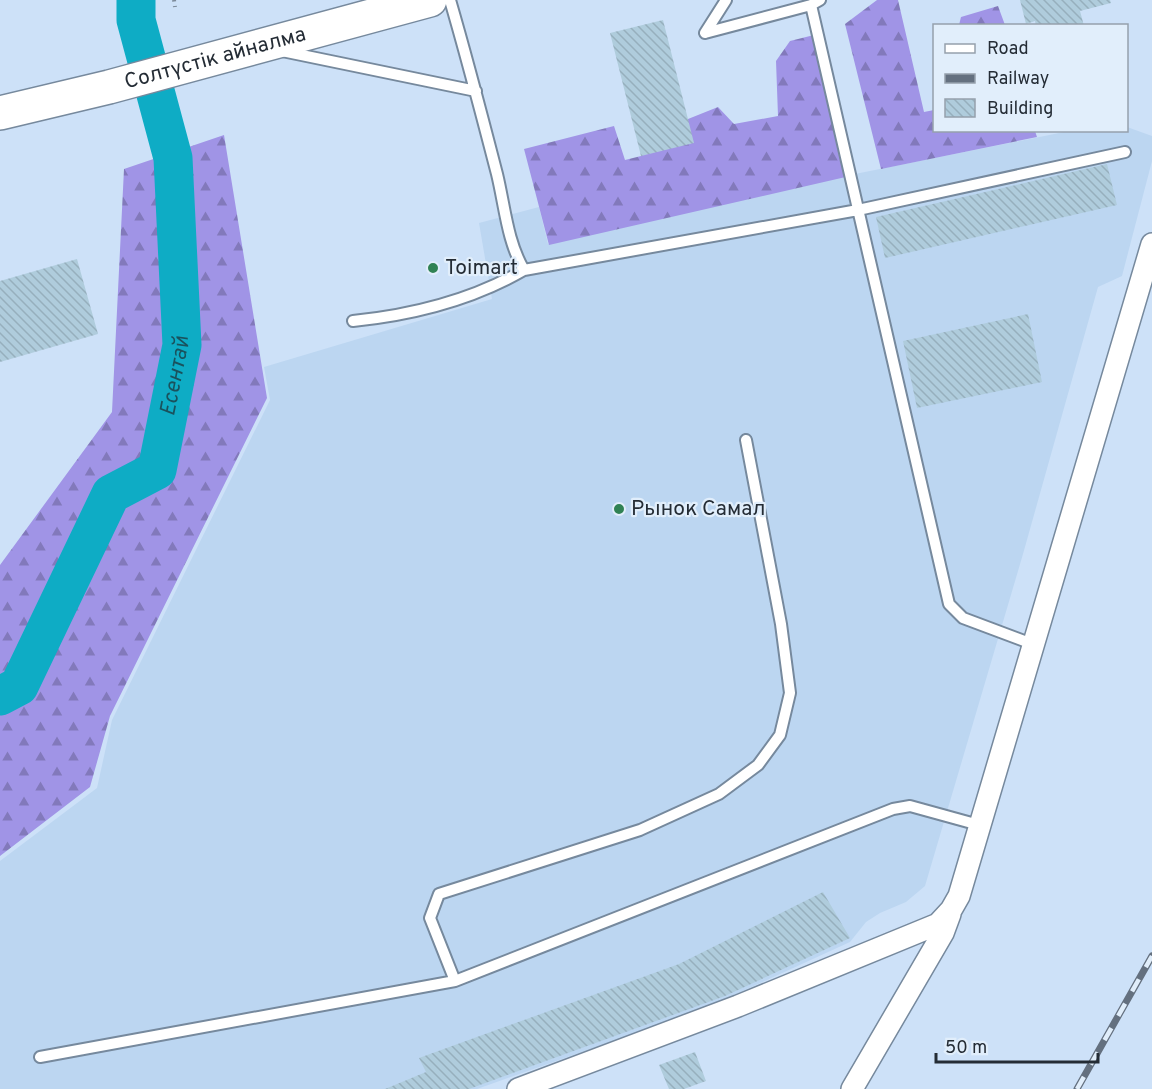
<svg xmlns="http://www.w3.org/2000/svg" width="1152" height="1089" font-family="Overpass,sans-serif">
<style>
.built{fill:#bcd6f1}
.forest{fill:url(#forest-firs)}
.lines{fill:none;stroke-linecap:round;stroke-linejoin:round}
.river{stroke:#0eacc5;stroke-width:39}
.building{fill:url(#building-back-hatch)}
.service-casing{stroke:#76899d;stroke-width:14}
.minor-casing{stroke:#76899d;stroke-width:24}
.primary-casing{stroke:#76899d;stroke-width:36}
.path{stroke:#7b8999;stroke-width:4;stroke-dasharray:1.5 4.5;stroke-linecap:butt}
.service{stroke:#fff;stroke-width:10}
.minor{stroke:#fff;stroke-width:21}
.primary{stroke:#fff;stroke-width:33}
.rail-casing{stroke:#64707f;stroke-width:7}
.rail{stroke:#e1eefb;stroke-width:4.5;stroke-dasharray:14;stroke-linecap:butt}
.poi-dot{fill:#308254;stroke:#e1eefb;stroke-width:2}
.labels{text-anchor:middle;dominant-baseline:central;stroke-width:4.5;stroke-linejoin:round;paint-order:stroke}
.street-label{font-size:21px;fill:#242c35;stroke:#e1eefb}
.poi-label{font-size:21px;fill:#242c35;stroke:#e1eefb;text-anchor:start}
.water-label{font-size:22px;font-style:italic;fill:#1a525d;stroke:#e1eefb}
</style>
<defs>
<pattern id="forest-firs" width="22" height="20" patternUnits="userSpaceOnUse" patternTransform="scale(1.5)"><rect width="22" height="20" fill="#a094e6"/><path d="M5 1l3.5 6h-7zM16 11l3.5 6h-7z" fill="#8279bb"/></pattern>
<pattern id="building-back-hatch" width="6" height="6" patternUnits="userSpaceOnUse" patternTransform="scale(1.5)"><rect width="6" height="6" fill="#afccdc"/><path d="M-1 5l2 2M0 0l6 6M5-1l2 2" fill="none" stroke="#96afbd"/></pattern>
</defs>
<rect width="100%" height="100%" fill="#cde1f8"/>
<path class="built" d="M1127 127 1152 136V161L1122 276 1098 287 1023 554 925 886 906 902 880 913 866 922 850 942 723 1000 630 1035 477 1089H0V861L97 788 112 720 270 400 264 367 492 299 479 223 539 207 548 244 845 176 1069 131 1126 130Z"/>
<path class="forest" d="M877 0H898L924 112 934 110V130L1035 131 1037 137 881 169 845 24Z
M998 6 1005 25H959L961 17Z
M814 35 850 176 549 245 524 149 614 126 625 160 641 156 688 119 718 107 734 124 778 116 776 61 790 41Z
M224 135 267 398 110 716 90 787 0 856V565L112 412 124 169Z"/>
<g class="lines">
<path class="river" id="s1" d="M0 696 19 686 111 494 157 470 182 345 173 158 136 20V0"/>
</g>
<path class="building" d="M1020 0H1110L1111 3 1080 11 1084 26H1036L1035 21 1026 24Z
M663 20 694 143 641 156 610 33Z
M1107 164 1117 205 885 258 876 217Z
M77 259 98 334 0 362V281Z
M1028 314 1042 382 917 408 903 341Z
M823 892 850 938 725 996 469 1089H385L426 1072 419 1058 679 964Z
M695 1052 706 1081 684 1089H669L659 1065Z"/>
<g class="lines">
<defs>
<path id="service" d="M450 0C467 58 482 116 497 174 505 207 507 241 524 270L858 210 1125 152
M811 5 949 604 963 618 1035 645
M705 33 811 5 820 0
M705 33 726 0
M282 51 476 91
M353 321C412 315 472 300 524 270
M455 981 430 918 439 894 640 830 719 794 758 765 780 735 790 693 781 624 746 440
M40 1057 455 981 893 809 910 806 979 825"/>
<path id="minor" d="M518 1089 738 1006 938 924 951 910 959 896 1152 244
M852 1089 943 933 950 914"/>
<g id="primary">
<path id="s2" d="M0 113 109 87 430 0"/>
</g>
</defs>
<use href="#service" class="service-casing"/>
<use href="#minor" class="minor-casing"/>
<use href="#primary" class="primary-casing"/>
<path class="path" d="M174 0 175 7"/>
<use href="#service" class="service"/>
<use href="#minor" class="minor"/>
<use href="#primary" class="primary"/>
<defs>
<path id="rail" d="M1077 1089 1152 956"/>
</defs>
<use href="#rail" class="rail-casing"/>
<use href="#rail" class="rail"/>
</g>
<g class="poi-dot">
<circle cx="433" cy="268" r="6"/>
<circle cx="619" cy="509" r="6"/>
</g>
<g class="labels">
<g class="street-label">
<text stroke="none"><textPath href="#s2" startOffset="222">Солтүстік айналма</textPath></text>
</g>
<g class="poi-label">
<text x="445" y="268">Toimart</text>
<text x="631" y="509">Рынок Самал</text>
</g>
<g class="water-label">
<text stroke="none"><textPath href="#s1" startOffset="382">Есентай</textPath></text>
</g>
</g>
<rect x="933" y="24" width="195" height="108" fill="#e1eefb" stroke="#95a0ac" stroke-width="1.5"/>
<rect x="945" y="44" width="30" height="9" fill="#ffffff" stroke="#95a0ac" stroke-width="1.5"/>
<text x="987" y="54" font-size="18" fill="#242c35">Road</text>
<rect x="945" y="74" width="30" height="9" fill="#64707f" stroke="#95a0ac" stroke-width="1.5"/>
<text x="987" y="84" font-size="18" fill="#242c35">Railway</text>
<rect x="945" y="99" width="30" height="18" fill="url(#building-back-hatch)" stroke="#95a0ac" stroke-width="1.5"/>
<text x="987" y="114" font-size="18" fill="#242c35">Building</text>
<path d="M936 1053v9h162v-9" fill="none" stroke="#242c35" stroke-width="3"/>
<text x="945" y="1053" font-size="18" fill="#242c35" stroke="#e1eefb" stroke-width="4.5" paint-order="stroke">50 m</text>
</svg>
